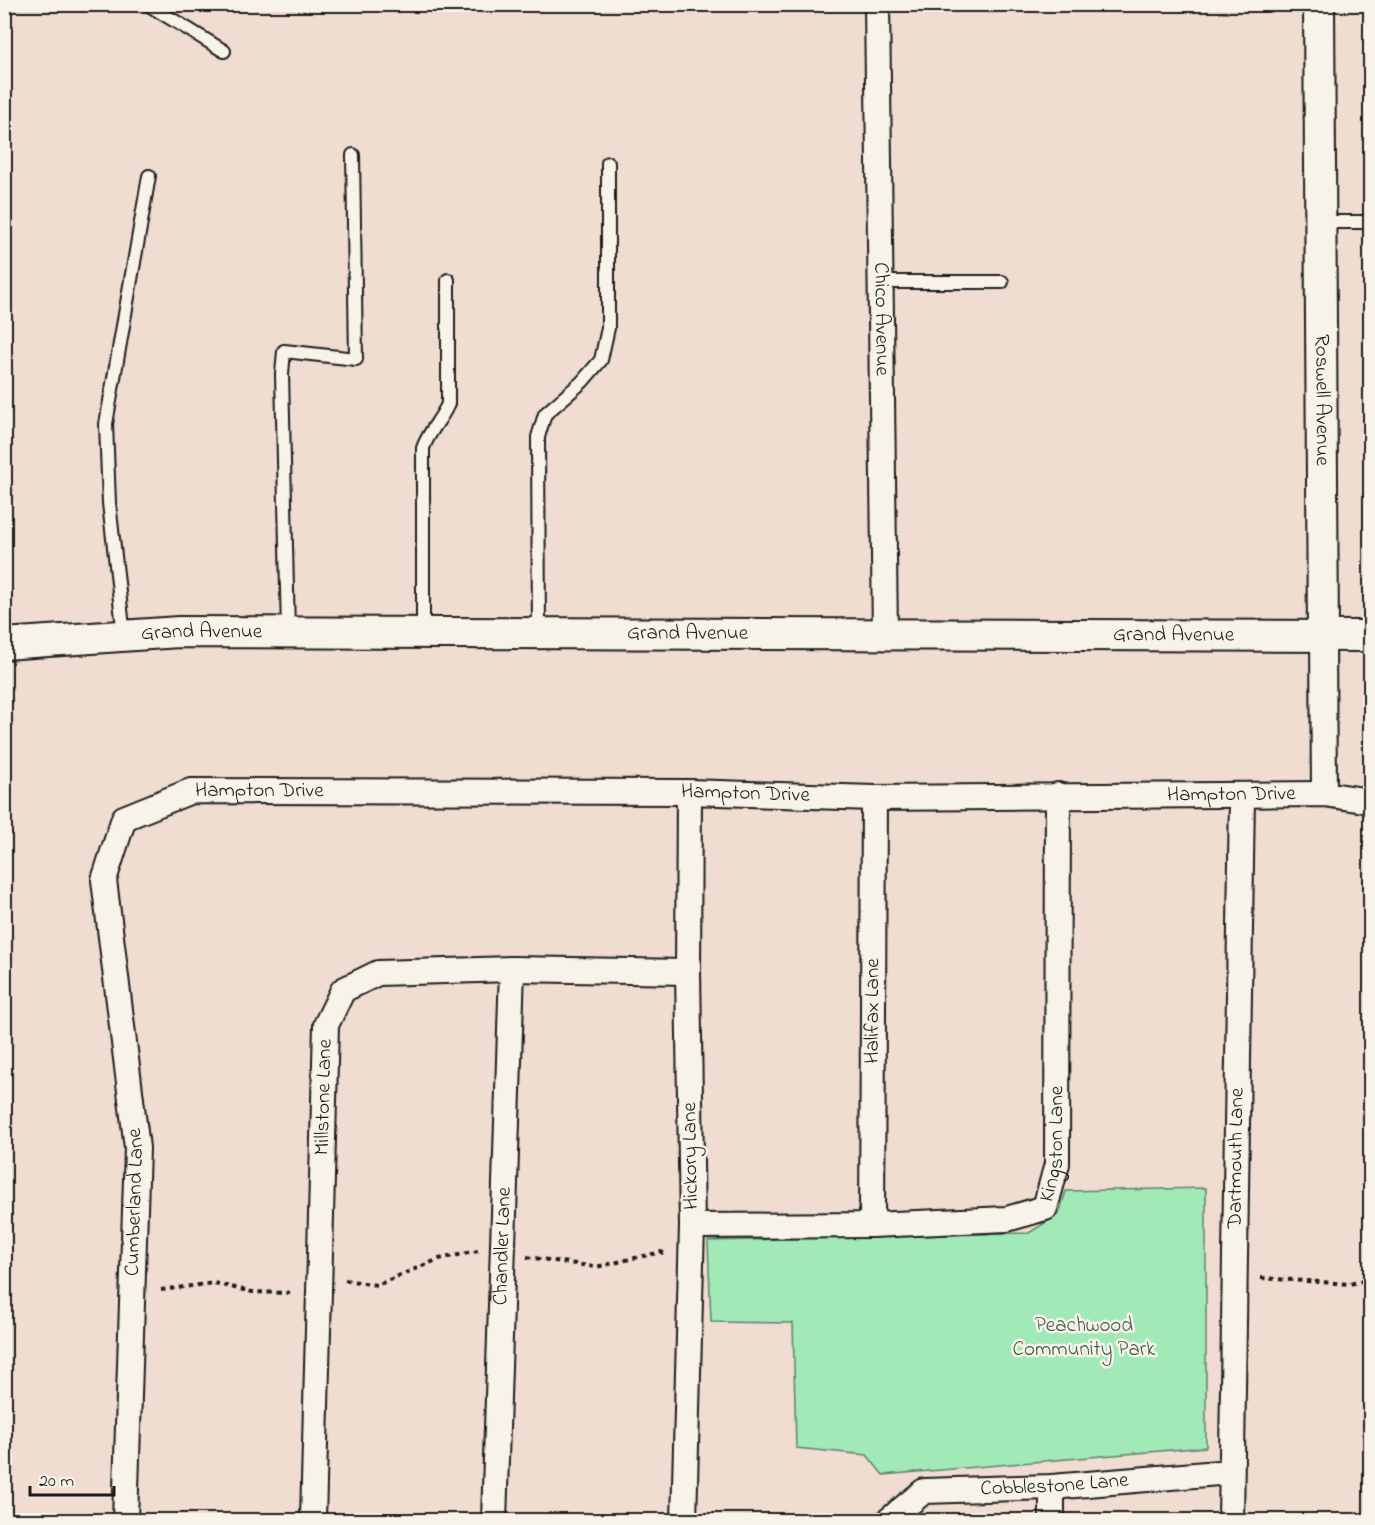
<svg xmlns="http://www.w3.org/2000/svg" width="1375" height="1525" font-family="'Indie Flower',sans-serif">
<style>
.green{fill:#a1e9b7;stroke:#5e826a;stroke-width:1.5}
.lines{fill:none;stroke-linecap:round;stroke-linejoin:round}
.service-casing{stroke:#1c1c1c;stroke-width:16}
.minor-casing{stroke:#1c1c1c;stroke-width:28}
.tertiary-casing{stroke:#1c1c1c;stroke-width:34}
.path{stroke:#1c1c1c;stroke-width:4;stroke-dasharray:4.5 4.5;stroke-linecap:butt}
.service{stroke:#f7f3e8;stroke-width:12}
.minor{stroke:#f7f3e8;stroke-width:24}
.tertiary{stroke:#f7f3e8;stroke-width:30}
.labels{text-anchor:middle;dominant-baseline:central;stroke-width:5;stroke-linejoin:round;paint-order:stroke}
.street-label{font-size:21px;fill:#1c1c1c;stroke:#f7f3e8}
.park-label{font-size:21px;fill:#445a4a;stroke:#f7f3e8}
</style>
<rect width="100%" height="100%" fill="#f0dcd0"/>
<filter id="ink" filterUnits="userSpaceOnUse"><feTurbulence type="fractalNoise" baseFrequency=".0167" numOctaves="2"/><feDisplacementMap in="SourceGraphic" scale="12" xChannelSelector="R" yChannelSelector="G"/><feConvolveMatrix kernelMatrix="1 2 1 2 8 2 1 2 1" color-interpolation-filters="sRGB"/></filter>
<g filter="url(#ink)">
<path class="green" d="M1206 1188V1447L883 1475 867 1455 796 1448 793 1323 711 1322 708 1241 1029 1233 1059 1214 1066 1191Z"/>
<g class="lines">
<defs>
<path id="service" d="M147 4 224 51
M1321 222H1370
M881 282H1002
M288 632 282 374 284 351 356 359 353 155
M423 632V448C429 431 441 420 448 404V280
M539 633 538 437 545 414 582 382 601 360 608 328V163
M124 636 109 503 106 424 149 176"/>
<g id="minor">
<path id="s1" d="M877 4 885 634"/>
<path d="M1323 636 1324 794"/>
<path id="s2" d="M872 1225 874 798"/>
<path id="s3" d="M692 1226 872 1225 1007 1219 1045 1208 1057 1164 1058 795"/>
<path d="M1052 1487V1520"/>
<path id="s4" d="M125 1520 137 1148 104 880 124 818 191 791 689 792 874 798 1324 794 1370 801"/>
<path id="s5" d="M313 1520 326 1025 343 990 378 973 512 969 688 972"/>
<path id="s6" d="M494 1520 512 969"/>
<path d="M684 1520 692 1226 688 972 689 792"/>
<path id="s7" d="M889 1520 924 1491 1052 1487 1230 1472"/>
<path id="s8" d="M1231 1520 1242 796"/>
</g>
<g id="tertiary">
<path id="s9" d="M1319 4 1323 636"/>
<path id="s10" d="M4 644 179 632 1370 636"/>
</g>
</defs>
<use href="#service" class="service-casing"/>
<use href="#minor" class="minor-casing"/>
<use href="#tertiary" class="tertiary-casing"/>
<path class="path" d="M527 1257 596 1267 661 1252 666 1254
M1261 1278 1350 1284 1370 1279
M345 1280 377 1285 439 1259 478 1251
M161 1290 214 1283 252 1292 286 1293 293 1291"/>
<use href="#service" class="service"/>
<use href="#minor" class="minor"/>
<use href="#tertiary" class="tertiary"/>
</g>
</g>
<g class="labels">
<g class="street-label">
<text stroke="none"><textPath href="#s1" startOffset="315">Chico Avenue</textPath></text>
<text stroke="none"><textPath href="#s9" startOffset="396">Roswell Avenue</textPath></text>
<text stroke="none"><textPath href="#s10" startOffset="684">Grand Avenue</textPath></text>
<text stroke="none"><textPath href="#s10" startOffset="198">Grand Avenue</textPath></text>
<text stroke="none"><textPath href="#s10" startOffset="1170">Grand Avenue</textPath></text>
<text stroke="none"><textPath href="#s4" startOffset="848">Hampton Drive</textPath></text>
<text stroke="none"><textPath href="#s4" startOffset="1334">Hampton Drive</textPath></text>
<text stroke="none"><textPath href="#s4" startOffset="1820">Hampton Drive</textPath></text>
<text stroke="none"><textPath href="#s2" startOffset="214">Halifax Lane</textPath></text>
<text stroke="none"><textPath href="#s5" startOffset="423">Millstone Lane</textPath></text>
<text stroke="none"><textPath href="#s3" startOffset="420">Kingston Lane</textPath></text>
<text transform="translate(691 1156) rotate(-91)">Hickory Lane</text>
<text stroke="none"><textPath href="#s8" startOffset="362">Dartmouth Lane</textPath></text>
<text stroke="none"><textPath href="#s4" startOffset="318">Cumberland Lane</textPath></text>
<text stroke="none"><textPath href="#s6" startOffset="274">Chandler Lane</textPath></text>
<text stroke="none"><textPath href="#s7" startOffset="176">Cobblestone Lane</textPath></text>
</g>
<g class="park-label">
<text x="1084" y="1326">Peachwood<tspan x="1084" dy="24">Community Park</tspan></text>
</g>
</g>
<rect width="1375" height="1525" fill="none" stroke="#f7f3e8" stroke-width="24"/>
<rect x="12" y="12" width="1351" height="1501" fill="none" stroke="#1c1c1c" stroke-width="2" filter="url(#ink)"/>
<path d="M30 1486v9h84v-9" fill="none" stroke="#1c1c1c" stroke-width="3"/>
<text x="39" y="1486" font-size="18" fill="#1c1c1c" stroke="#f7f3e8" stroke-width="4.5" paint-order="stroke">20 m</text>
</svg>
